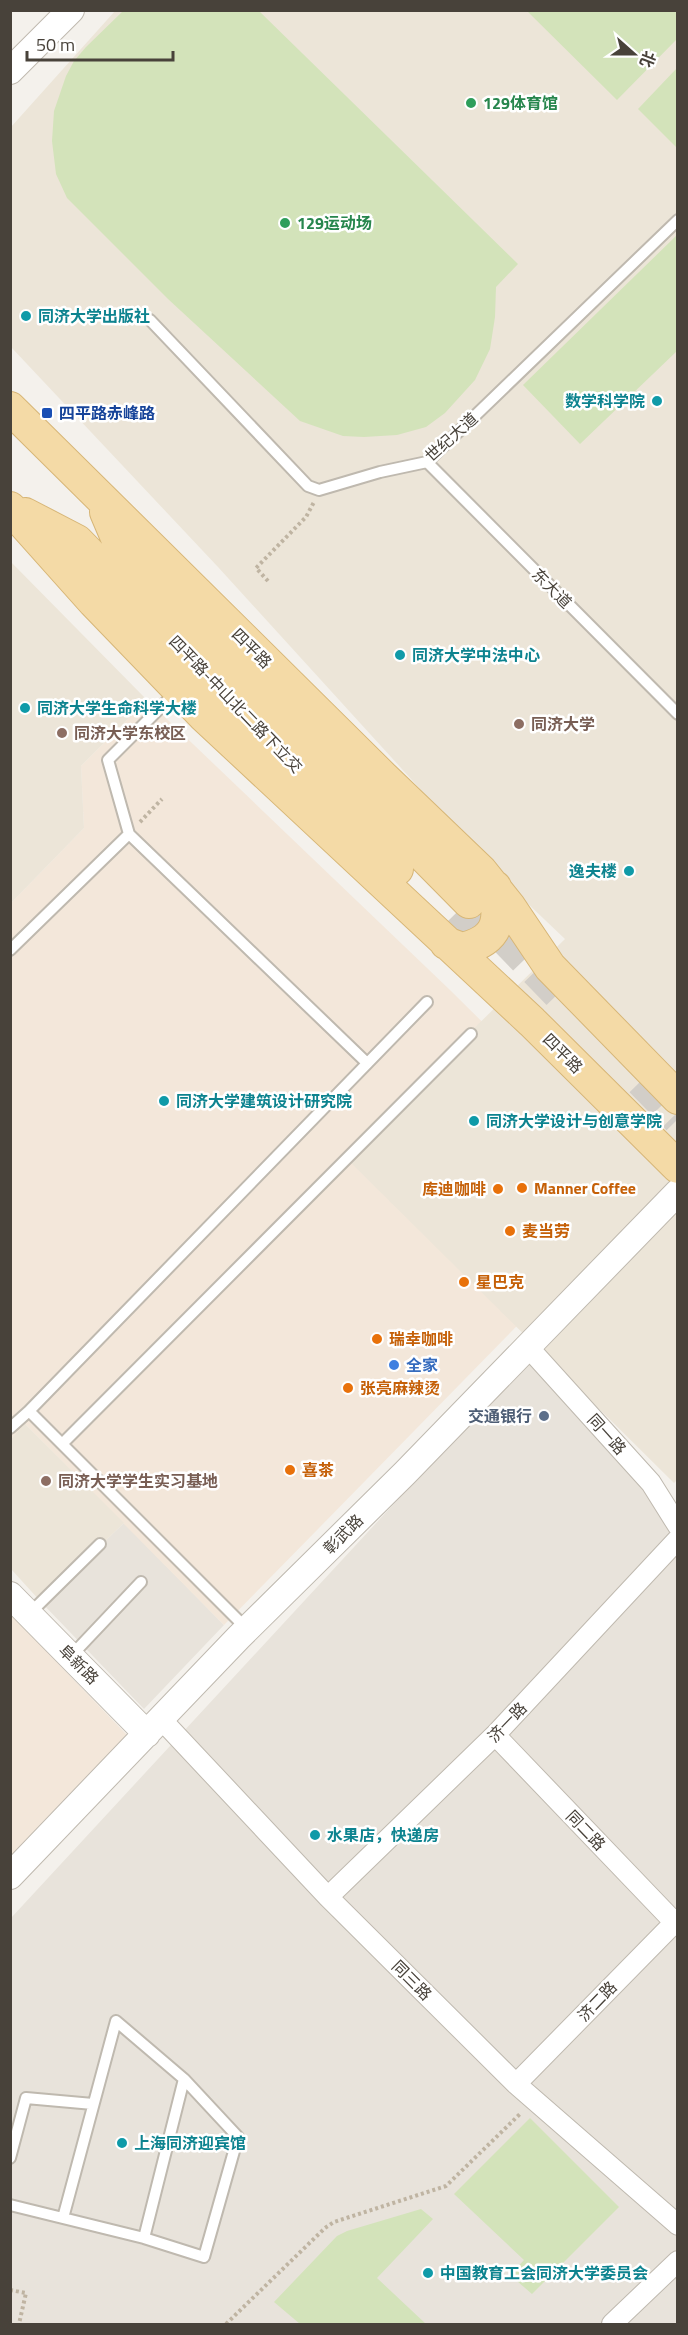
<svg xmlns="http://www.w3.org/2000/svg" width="688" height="2335" font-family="'Titillium Web','Noto Sans SC',sans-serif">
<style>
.residential{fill:#e8e3db}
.commercial{fill:#f3e7da}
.education{fill:#ece5d8}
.green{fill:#d3e3ba}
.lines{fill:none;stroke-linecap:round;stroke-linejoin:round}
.primary-tunnel{stroke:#d2cec8;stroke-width:32;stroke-dasharray:32 16;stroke-linecap:butt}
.service-casing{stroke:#bfb9af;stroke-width:14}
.minor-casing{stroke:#bfb9af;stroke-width:22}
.tertiary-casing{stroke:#bfb9af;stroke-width:28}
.primary-casing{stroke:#d7b677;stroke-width:34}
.path{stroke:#bfb4a2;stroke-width:4;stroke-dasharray:3 3;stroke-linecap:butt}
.service{stroke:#fff;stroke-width:10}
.minor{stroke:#fff;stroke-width:20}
.tertiary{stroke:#fff;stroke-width:26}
.primary{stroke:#f4daa6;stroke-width:32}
.leisure-dot{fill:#2e9e5b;stroke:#fff;stroke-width:2}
.culture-dot{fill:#0f9aa8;stroke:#fff;stroke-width:2}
.transit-dot{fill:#1a4fb4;stroke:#fff;stroke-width:2}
.education-dot{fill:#8d6e63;stroke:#fff;stroke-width:2}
.food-dot{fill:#e8710a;stroke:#fff;stroke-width:2}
.shop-dot{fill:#3f7fe0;stroke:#fff;stroke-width:2}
.service-dot{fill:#5c6f8a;stroke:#fff;stroke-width:2}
.labels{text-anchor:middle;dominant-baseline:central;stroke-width:5;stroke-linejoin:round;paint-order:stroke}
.leisure-label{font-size:16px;font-weight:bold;fill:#27864d;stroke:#fff;text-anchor:start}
.culture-label{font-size:16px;font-weight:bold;fill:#0d838f;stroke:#fff;text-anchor:start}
.transit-label{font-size:16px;font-weight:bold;fill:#164399;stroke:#fff;text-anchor:start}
.street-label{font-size:16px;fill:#48423a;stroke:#fff}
.education-label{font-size:16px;font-weight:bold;fill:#785e54;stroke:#fff;text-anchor:start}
.food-label{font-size:16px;font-weight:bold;fill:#c56008;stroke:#fff;text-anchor:start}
.shop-label{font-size:16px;font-weight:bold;fill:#366cbe;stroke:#fff;text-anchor:start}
.service-label{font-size:16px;font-weight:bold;fill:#4e5e75;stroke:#fff;text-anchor:end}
</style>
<rect width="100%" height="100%" fill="#f4f1ec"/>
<path class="residential" d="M538 1348 677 1512V2324H11V1918Z
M124 1523 224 1625 144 1709 41 1602Z"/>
<path class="commercial" d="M147 700 450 990 651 1189 224 1625 26 1425 11 1439V903L84 828 81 766Z
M11 1615 127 1735 11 1856H10Z"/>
<path class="education" d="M115 11H677L678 1479 674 1483 344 1156 565 939 503 880 218 567 11 347V127Z
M11 562 147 700 81 766 84 828 11 903Z
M25 1424 124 1523 41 1602 11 1569V1439Z"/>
<path class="green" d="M123 11H259L518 264 496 287 495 317 490 349 475 380 445 413 426 427 397 435 364 437 343 436 300 421 168 299 67 198 56 174 52 141 54 111 66 76 74 61 86 47Z
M527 11H677V39L617 100Z
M677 68V148L638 109Z
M677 235V351L580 444 523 385Z
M530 2118 619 2207 532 2294 510 2275 524 2260 454 2194Z
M421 2209 433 2219 377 2278 426 2324H300L274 2302 337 2236 347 2231Z"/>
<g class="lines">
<path class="primary-tunnel" d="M469 902 559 995
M448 921 483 957
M641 1081 678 1119"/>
<defs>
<path id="service" d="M150 320 308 486 319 490 380 472 427 462 678 220
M427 462 678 714
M129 834 367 1063
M10 950 129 834 108 760 176 692
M10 1428 29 1411
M62 1444 471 1034
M29 1614 100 1544
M247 1629 29 1411 427 1002
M71 1656 141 1582
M10 2158 26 2098 93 2104
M10 2205 144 2238 184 2079 116 2021 63 2218
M144 2238 204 2257 238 2137 184 2079"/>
<path id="minor" d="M528 1347 651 1483 678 1526
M161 1719 328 1897 516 2084 678 2225
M495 1735 678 1926
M328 1897 495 1735 678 1539
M516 2084 678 1919
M612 2324 678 2261"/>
<path id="tertiary" d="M10 71 71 10
M10 1595 147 1734
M10 1876 239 1637 405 1473 678 1192"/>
<path id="primary" d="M10 408 382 776 481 871 509 906 550 967 678 1098
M10 508 94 602 203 715 532 1022 678 1167
M106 512 123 552 469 902
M25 514 77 541 397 869
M446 943 462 949C499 940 501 921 495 887"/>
</defs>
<use href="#service" class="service-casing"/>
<use href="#minor" class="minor-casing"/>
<use href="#tertiary" class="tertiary-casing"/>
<use href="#primary" class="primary-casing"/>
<path class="path" d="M268 581 256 568 306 517 314 502
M140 822 162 799
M10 2290 26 2293 19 2324
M226 2324 325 2228 334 2222 446 2186 521 2113"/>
<use href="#service" class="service"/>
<use href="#minor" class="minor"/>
<use href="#tertiary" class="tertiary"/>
<use href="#primary" class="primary"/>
</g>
<g class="leisure-dot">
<circle cx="471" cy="103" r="6"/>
<circle cx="285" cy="223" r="6"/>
</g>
<g class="culture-dot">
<circle cx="26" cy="316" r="6"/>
<circle cx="657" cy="401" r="6"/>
<circle cx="400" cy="655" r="6"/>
<circle cx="25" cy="708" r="6"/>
<circle cx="629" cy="871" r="6"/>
<circle cx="164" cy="1101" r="6"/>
<circle cx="474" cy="1121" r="6"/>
<circle cx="315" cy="1835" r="6"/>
<circle cx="122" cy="2143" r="6"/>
<circle cx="428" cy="2273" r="6"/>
</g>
<rect class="transit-dot" x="41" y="407" width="12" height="12" rx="3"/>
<g class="education-dot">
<circle cx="519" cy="724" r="6"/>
<circle cx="62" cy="733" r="6"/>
<circle cx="46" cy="1481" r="6"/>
</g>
<g class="food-dot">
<circle cx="522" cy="1188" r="6"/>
<circle cx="498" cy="1189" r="6"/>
<circle cx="510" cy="1231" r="6"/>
<circle cx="464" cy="1282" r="6"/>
<circle cx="377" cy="1339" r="6"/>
<circle cx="348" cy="1388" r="6"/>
<circle cx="290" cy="1470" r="6"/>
</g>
<circle class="shop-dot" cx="394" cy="1365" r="6"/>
<circle class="service-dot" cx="544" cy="1416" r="6"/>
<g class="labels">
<g class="leisure-label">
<text x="483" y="103">129体育馆</text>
<text x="297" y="223">129运动场</text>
</g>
<g class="culture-label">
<text x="38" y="316">同济大学出版社</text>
<text x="645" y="401" text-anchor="end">数学科学院</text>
<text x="412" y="655">同济大学中法中心</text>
<text x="37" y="708">同济大学生命科学大楼</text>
<text x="617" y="871" text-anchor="end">逸夫楼</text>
<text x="176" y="1101">同济大学建筑设计研究院</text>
<text x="486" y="1121">同济大学设计与创意学院</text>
<text x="327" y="1835">水果店，快递房</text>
<text x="134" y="2143">上海同济迎宾馆</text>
<text x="440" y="2273">中国教育工会同济大学委员会</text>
</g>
<g class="transit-label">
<text x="59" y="413">四平路赤峰路</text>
</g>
<g class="street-label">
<text transform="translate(451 437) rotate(-42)">世纪大道</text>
<text transform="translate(552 588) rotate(45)">东大道</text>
<text transform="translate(252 648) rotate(45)">四平路</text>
<text transform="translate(236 704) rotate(46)">四平路-中山北二路下立交</text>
<text transform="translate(563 1053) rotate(45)">四平路</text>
<text transform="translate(607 1434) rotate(48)">同一路</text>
<text transform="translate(343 1534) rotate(-45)">彰武路</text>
<text transform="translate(79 1664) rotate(45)">阜新路</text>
<text transform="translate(507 1722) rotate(-46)">济一路</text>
<text transform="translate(586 1830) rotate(46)">同二路</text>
<text transform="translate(412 1980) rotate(45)">同三路</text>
<text transform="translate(597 2001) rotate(-46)">济二路</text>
</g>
<g class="education-label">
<text x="531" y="724">同济大学</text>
<text x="74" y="733">同济大学东校区</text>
<text x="58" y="1481">同济大学学生实习基地</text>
</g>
<g class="food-label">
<text x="534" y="1188">Manner Coffee</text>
<text x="486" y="1189" text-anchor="end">库迪咖啡</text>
<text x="522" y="1231">麦当劳</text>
<text x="476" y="1282">星巴克</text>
<text x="389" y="1339">瑞幸咖啡</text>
<text x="360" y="1388">张亮麻辣烫</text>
<text x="302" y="1470">喜茶</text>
</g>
<g class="shop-label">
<text x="406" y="1365">全家</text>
</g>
<g class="service-label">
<text x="532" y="1416">交通银行</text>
</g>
</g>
<rect width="688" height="2335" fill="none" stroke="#48423a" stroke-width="24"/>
<g transform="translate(634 54) rotate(111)" stroke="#ffffff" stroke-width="4.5" paint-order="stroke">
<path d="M0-4.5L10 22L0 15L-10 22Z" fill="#48423a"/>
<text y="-9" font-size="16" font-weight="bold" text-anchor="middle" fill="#48423a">北</text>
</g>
<path d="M27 51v9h146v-9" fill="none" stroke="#48423a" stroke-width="3"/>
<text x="36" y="51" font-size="18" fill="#48423a" stroke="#ffffff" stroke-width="4.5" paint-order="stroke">50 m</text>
</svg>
